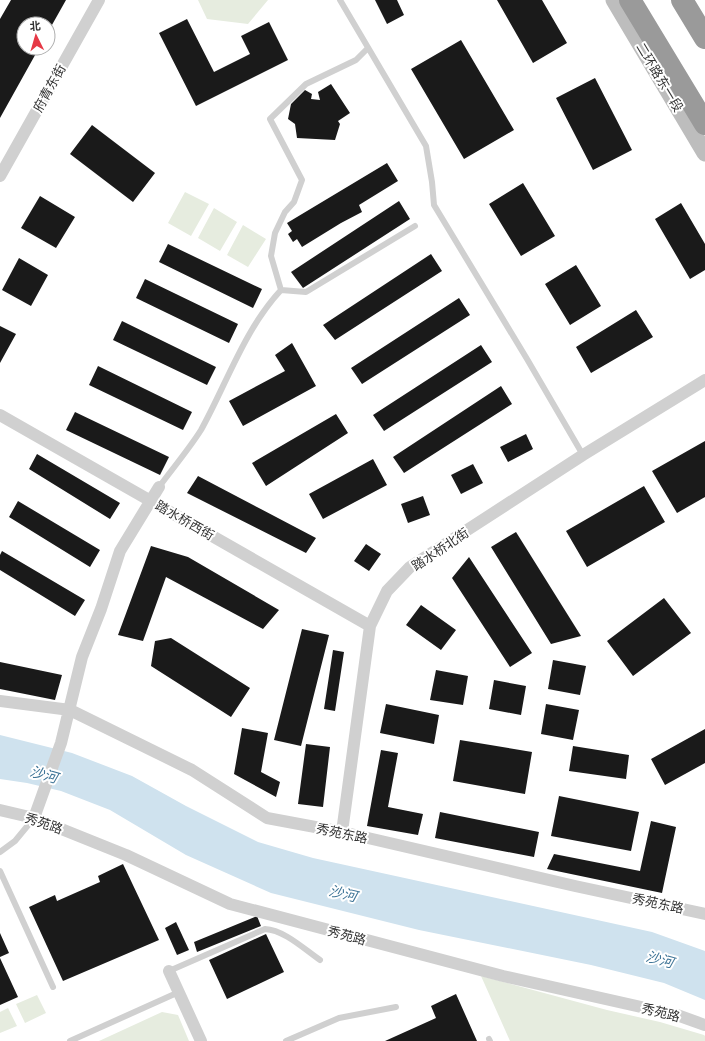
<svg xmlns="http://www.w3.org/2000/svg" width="705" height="1041" font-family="'Golos Text','Noto Sans SC',sans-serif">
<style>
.green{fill:#e6ecdf}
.water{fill:#cfe2ee}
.building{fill:#1a1a1a}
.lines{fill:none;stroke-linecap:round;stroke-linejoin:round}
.lane{stroke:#d0d0d0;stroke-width:6}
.street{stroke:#d0d0d0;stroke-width:12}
.secondary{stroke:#bdbdbd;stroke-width:17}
.highway{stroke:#9a9a9a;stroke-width:22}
.labels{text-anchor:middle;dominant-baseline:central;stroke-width:4;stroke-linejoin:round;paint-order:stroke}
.street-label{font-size:13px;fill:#333;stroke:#fff}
.water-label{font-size:14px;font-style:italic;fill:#3f7597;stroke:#fff}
</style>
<rect width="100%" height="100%" fill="#fff"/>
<path class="green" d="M198 0H268L248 24 207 19Z
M185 192 209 204 191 236 168 223Z
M214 208 237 222 220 251 198 238Z
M243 225 266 239 248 267 227 255Z
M481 976 607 1010 660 1022 704 1035 705 1036V1041H510Z
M37 995 46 1013 25 1023 16 1004Z
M8 1008 17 1026 0 1033V1012Z
M162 1012 178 1015 189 1041H99Z"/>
<path class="water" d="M0 735 72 753 132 776 186 806 258 842 313 858 652 932 705 951V1000L664 983 591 965 419 930 271 893 186 855 110 810 61 791 27 783 0 779Z"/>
<path class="building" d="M11 0H66L48 32V24H24V48H39L0 118V19Z
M375 0H397L404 15 387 24Z
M497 0H542L567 43 533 63Z
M187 19 214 72 250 54 241 36 269 22 288 60 196 106 159 33Z
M461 40 514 130 464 159 411 69Z
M595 78 632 150 593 170 556 98Z
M331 84 350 113 338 121 340 124 335 140 297 138 295 124 288 119 291 104 305 90 312 94 311 99 320 100 318 92Z
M92 125 155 173 133 202 70 154Z
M387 163 398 181 359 205 362 212 341 223 302 247 297 239 293 242 288 234 292 231 287 223Z
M523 183 555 236 521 256 489 204Z
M40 196 75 217 56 248 21 228Z
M399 201 410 219 303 288 291 272Z
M681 203 705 244V270L690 279 655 219Z
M168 244 262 289 253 308 159 262Z
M431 254 442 271 335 340 323 325Z
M19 258 48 275 31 306 2 290Z
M576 265 601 306 570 325 545 284Z
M145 279 238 324 229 343 136 298Z
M459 298 470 315 362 384 351 368Z
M636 310 653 337 591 373 576 347Z
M122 321 216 367 207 385 113 340Z
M0 326 16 334 0 363Z
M292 343 316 386 243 426 229 401 285 371 275 355Z
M481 345 492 362 384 431 373 415Z
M98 366 192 412 183 430 89 385Z
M501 386 512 404 404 473 393 457Z
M75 412 169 457 160 475 66 430Z
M336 414 348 433 266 486 252 463Z
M526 434 533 449 508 462 500 447Z
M705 441V497L677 513 652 471Z
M37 454 120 503 110 519 29 469Z
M373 459 387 485 323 519 309 494Z
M473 464 483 483 461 494 451 475Z
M198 476 316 538 306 553 187 493Z
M644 486 665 522 587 567 566 531Z
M423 496 430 515 408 523 401 504Z
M18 501 100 550 90 567 9 517Z
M516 532 581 636 551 644 491 547Z
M366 544 381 554 369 571 354 561Z
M151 546 188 557 279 610 263 629 166 577 143 641 118 635Z
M2 551 85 600 75 616 0 570V555Z
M469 557 532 653 510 667 452 578Z
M664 598 691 633 633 676 607 641Z
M421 605 456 630 441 650 406 625Z
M302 629 329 635 301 746 274 740Z
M171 638 250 688 231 717 151 666 155 641Z
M333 650 344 652 335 711 324 709Z
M553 660 586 666 580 695 548 689Z
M0 662 62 675 55 700 0 689Z
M436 670 468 676 463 705 430 700Z
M494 680 526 686 521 715 489 709Z
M386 704 439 715 434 744 380 733Z
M546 704 579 710 573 740 541 734Z
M242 728 268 733 261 772 280 782 276 797 234 774Z
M705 729V763L665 785 651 759Z
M460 740 532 752 525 794 453 781Z
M306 744 330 747 323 807 298 804Z
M573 746 629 755 626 779 569 771Z
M381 750 398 753 388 807 423 814 418 835 367 826Z
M559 796 639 812 631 851 551 836Z
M440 812 539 832 534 857 435 838Z
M651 821 676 827 662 893 547 869 554 854 640 871Z
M123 864 159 940 63 981 29 907 55 895 57 901 100 882 98 876Z
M257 916 261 926 197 952 194 942Z
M176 922 189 950 177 955 165 928Z
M0 933 9 953 0 957Z
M266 934 284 972 227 999 209 960Z
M0 958 18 997 0 1005Z
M456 994 477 1041H385L436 1018 431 1006Z"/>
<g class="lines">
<path class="lane" d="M340 0 426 146 432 182 434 205 527 359 583 455
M281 290 306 292 415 226
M159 487C173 468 189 449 201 430 227 383 244 330 281 290L271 256 275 233 285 212 294 202 302 180 270 119 306 84 356 60 368 48
M0 852 15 841 34 818
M0 871 53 987
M169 971 265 929C284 930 304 949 320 960
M489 1039 490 1041
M70 1041 179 992
M286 1041 339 1018 396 1007"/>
<path class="street" d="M0 176 99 0
M0 415 370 626
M0 701 70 710 192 770 267 818 342 832 575 886 705 914
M0 810 34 818 126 855 230 904 503 976 677 1015 705 1025
M34 818 61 743 82 657 101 609 120 551 159 487
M342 832 370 626 387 591 410 567 583 455 705 380
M169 971 201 1041"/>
<path class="secondary" d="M614 0 705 153"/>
<path class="highway" d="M630 0 705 124
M682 0 705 38"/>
</g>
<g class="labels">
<g class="street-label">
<text transform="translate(660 77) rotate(59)">二环路东一段</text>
<text transform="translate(49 88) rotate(-61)">府青东街</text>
<text transform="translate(185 520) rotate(30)">踏水桥西街</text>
<text transform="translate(440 549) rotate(-34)">踏水桥北街</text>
<text transform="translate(44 823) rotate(19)">秀苑路</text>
<text transform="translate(342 833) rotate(12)">秀苑东路</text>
<text transform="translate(658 903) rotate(12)">秀苑东路</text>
<text transform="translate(347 935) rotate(15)">秀苑路</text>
<text transform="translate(661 1012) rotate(14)">秀苑路</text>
</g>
<g class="water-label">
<text transform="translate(44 774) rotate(16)">沙河</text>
<text transform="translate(343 893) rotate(14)">沙河</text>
<text transform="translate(660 959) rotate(15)">沙河</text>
</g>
</g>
<g transform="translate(36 36) rotate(355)"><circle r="19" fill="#ffffff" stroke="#adadad"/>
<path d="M0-3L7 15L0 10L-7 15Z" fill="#e63946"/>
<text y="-6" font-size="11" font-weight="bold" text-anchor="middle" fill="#333333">北</text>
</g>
</svg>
